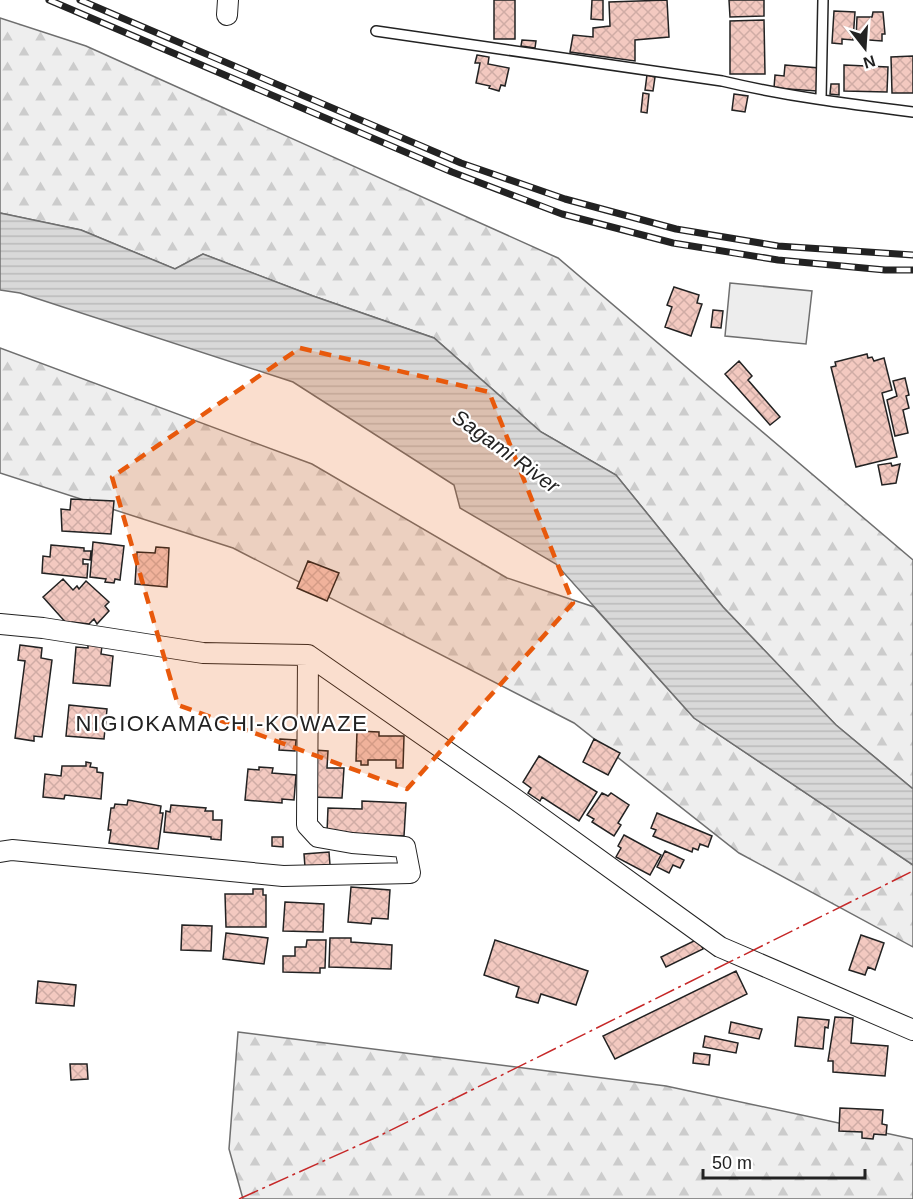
<svg xmlns="http://www.w3.org/2000/svg" width="913" height="1199" font-family="Arial,sans-serif">
<style>
.forest{fill:url(#forest-firs);stroke:#6f6f6f;stroke-width:1.5}
.parking{fill:#ededed;stroke:#6f6f6f;stroke-width:1.5}
.water{fill:url(#water-rules);stroke:#6f6f6f;stroke-width:1.5}
.building{fill:url(#building-cross-hatch);stroke:#222;stroke-width:1.5}
.lines{fill:none;stroke-linecap:round;stroke-linejoin:round}
.service-casing{stroke:#222;stroke-width:12}
.minor-casing{stroke:#222;stroke-width:22}
.service{stroke:#fff;stroke-width:9}
.minor{stroke:#fff;stroke-width:20}
.rail-casing{stroke:#222;stroke-width:7}
.rail{stroke:#fff;stroke-width:4.5;stroke-dasharray:14;stroke-linecap:butt}
.power{stroke:#c62828;stroke-width:1.5;stroke-dasharray:21 4.5 3 4.5;stroke-linecap:butt}
.marked{fill:#e8590c;fill-opacity:0.2;stroke:#e8590c;stroke-width:4.5;stroke-dasharray:12 8;stroke-linejoin:round}
.labels{text-anchor:middle;dominant-baseline:central;stroke-width:4.5;stroke-linejoin:round;paint-order:stroke}
.water-label{font-size:21px;font-style:italic;fill:#222;stroke:#fff}
.quarter-label{font-size:22px;letter-spacing:1.5px;fill:#222;stroke:#fff}
</style>
<defs>
<pattern id="forest-firs" width="22" height="20" patternUnits="userSpaceOnUse" patternTransform="scale(1.5)"><rect width="22" height="20" fill="#eee"/><path d="M5 1l3.5 6h-7zM16 11l3.5 6h-7z" fill="#ccc"/></pattern>
<pattern id="water-rules" width="6" height="5" patternUnits="userSpaceOnUse" patternTransform="scale(1.5)"><rect width="6" height="5" fill="#d9d9d9"/><path d="M0 2.5h6" fill="none" stroke="#bababa"/></pattern>
<pattern id="building-cross-hatch" width="8" height="8" patternUnits="userSpaceOnUse" patternTransform="scale(1.5)"><rect width="8" height="8" fill="#f3c9c0"/><path d="M0 0l8 8M0 8l8-8" fill="none" stroke="#d0aca5"/></pattern>
</defs>
<rect width="100%" height="100%" fill="#fff"/>
<path class="forest" d="M0 18 86 46 558 258 913 560V789L836 725 723 607 616 475 541 432 434 338 313 296 203 254 175 269 81 230 0 213Z
M0 348 312 464 507 578 594 607 694 718 913 865V947L739 853 574 723 233 548 0 473Z
M238 1032 666 1086 913 1139V1199H243L229 1149Z"/>
<path class="parking" d="M730 283 812 291 806 344 725 336Z"/>
<path class="water" d="M0 213 81 230 175 269 203 254 313 296 434 338 541 432 616 475 723 607 836 725 913 789V865L694 718 556 564 460 508 454 485 293 382 20 293 0 290Z"/>
<path class="building" d="M494 0H515V39H494Z
M592 0H603V20L591 19Z
M667 0 669 37 635 40V61L570 52 573 35 593 37V28L610 26 609 2Z
M729 0H764V16L730 17Z
M834 11 855 12 853 40 842 39V44L832 43Z
M873 12H883L885 34H882V41L856 39 857 17H872Z
M764 20 765 74H730V21Z
M522 40 536 41 535 48 521 46Z
M477 55 489 57 488 64 509 68 505 86 501 85 499 91 489 88 490 86 476 83 480 63H475Z
M913 56V93H892L891 57Z
M785 65 819 68 817 91 774 88 775 75 784 76Z
M844 65 888 67 887 92 844 91Z
M647 75 655 77 653 91 645 90Z
M831 84H839V95L830 94Z
M643 93 649 94 647 113 641 112Z
M734 94 748 96 745 112 732 110Z
M674 287 699 295 697 303 702 304 691 336 665 327 672 307 667 305Z
M713 310 723 311 721 328 711 327Z
M867 354 868 358 872 357 874 361 884 358 892 390 882 393 897 457 856 467 831 367 836 366 835 362Z
M739 361 752 376 748 380 780 417 770 425 725 374Z
M905 378 909 395 906 396 909 408 903 410 908 433 895 436 887 400 897 396 893 381Z
M891 463 892 466 900 464 896 483 882 485 878 465Z
M71 499 114 501 111 534 62 531 61 509 70 510Z
M93 542 124 546 120 580 115 579 114 583 105 582 106 579 90 577Z
M51 545 84 548V551H91L90 560 83 559V564H88L87 578 42 573 43 556 50 557Z
M156 547 169 548 167 587 135 584 137 552 155 553Z
M308 561 339 573 327 601 297 588Z
M63 579 73 590 77 586 79 589 86 581 109 602 105 606 109 611 97 624 94 619 89 624 72 622 68 625 43 597Z
M20 645 42 648 41 658 52 660 42 737 34 736V741L15 738 25 661 18 660Z
M88 645 102 646 101 654 113 656 110 686 73 683 76 647 88 648Z
M69 705 107 709 104 739 66 736Z
M357 731 379 732V736H404L403 768H396V760H368V765H361V761H356Z
M280 739 296 740 295 751 279 750Z
M594 739 620 753 608 775 583 762Z
M314 750 328 751 327 768H344L342 798 311 797Z
M539 756 597 792 579 821 542 797 540 801 528 793 531 788 523 782Z
M86 762 91 763 90 767 97 768V772L103 773 101 799 65 795 64 799 43 797 45 774 61 776 62 766H86Z
M259 767 273 768 272 773 296 775 294 800 282 799V803L245 800 248 769 259 770Z
M602 793 608 796 611 793 629 805 618 823 621 825 614 836 592 822 594 819 587 815Z
M128 800 161 806 160 813H163L158 849 109 843 111 830H108L111 808H114L115 804 127 805Z
M362 801 406 803 404 836 327 832 328 808 362 809Z
M171 805 206 808 205 811H213V820H222L221 840 211 839V837L164 832 166 811 170 812Z
M657 813 712 836 708 847 700 844 698 850 693 848 692 852 653 836 656 830 651 828Z
M624 835 661 855 650 875 616 857 621 848 618 846Z
M272 837H283V847L272 846Z
M665 851 684 860 680 868 673 865 669 873 657 867Z
M329 852 330 865 305 867 304 854Z
M351 887 390 890 388 919 372 918 371 924 348 922Z
M253 889H263V895H266V927H226L225 894H253Z
M285 902 324 904 323 932 283 931Z
M182 925 212 926 211 951 181 950Z
M226 933 268 938 264 964 223 959Z
M861 935 884 943 875 970 868 967 865 975 849 970Z
M330 938H351V942L392 945 391 969 329 967Z
M698 939 703 949 666 967 661 957Z
M307 940H326L325 968H320V973L283 972V956H295V947H306Z
M495 940 588 971 576 1005 541 994 538 1003 516 997 519 987 484 975Z
M736 971 747 994 615 1059 603 1036Z
M38 981 76 985 74 1006 36 1003Z
M798 1017 829 1020 828 1028 825 1027 823 1049 795 1046Z
M835 1017 853 1018 851 1043 888 1046 885 1076 833 1072V1061H828Z
M731 1022 762 1029 759 1039 729 1033Z
M705 1036 738 1043 736 1053 703 1047Z
M694 1053 710 1055 709 1065 693 1063Z
M70 1064H87L88 1079 71 1080Z
M840 1108 883 1110 882 1124 887 1125 886 1135 874 1134 873 1139 862 1138V1132L839 1131Z"/>
<g class="lines">
<defs>
<path id="service" d="M376 31 722 81C785 96 849 104 913 112
M821 99 823 0"/>
<path id="minor" d="M227 15 228 0
M0 624 43 628 203 653 308 655 515 799 720 947 913 1030
M0 852 12 850 283 876 410 873 405 847 352 843 318 837 307 825 308 655"/>
</defs>
<use href="#service" class="service-casing"/>
<use href="#minor" class="minor-casing"/>
<use href="#service" class="service"/>
<use href="#minor" class="minor"/>
<defs>
<path id="rail" d="M49 0 452 172 562 214 673 243 778 260 885 270H913
M80 0 461 163 565 199 676 229 778 246 913 255"/>
</defs>
<use href="#rail" class="rail-casing"/>
<use href="#rail" class="rail"/>
<path class="power" d="M239 1199 377 1137 913 871"/>
</g>
<path class="marked" d="M300 348 489 392 573 603 407 789 178 705 112 477Z"/>
<g class="labels">
<g class="water-label">
<text transform="translate(506 451) rotate(36)">Sagami River</text>
</g>
<g class="quarter-label">
<text x="222" y="723">NIGIOKAMACHI-KOWAZE</text>
</g>
</g>
<g transform="translate(865 48) rotate(163)" stroke="#ffffff" stroke-width="4.5" paint-order="stroke">
<path d="M0-4.5L10 22L0 15L-10 22Z" fill="#222222"/>
<text y="-9" font-size="16" font-weight="bold" text-anchor="middle" fill="#222222">N</text>
</g>
<path d="M703 1169v9h162v-9" fill="none" stroke="#222222" stroke-width="3"/>
<text x="712" y="1169" font-size="18" fill="#222222" stroke="#ffffff" stroke-width="4.5" paint-order="stroke">50 m</text>
</svg>
